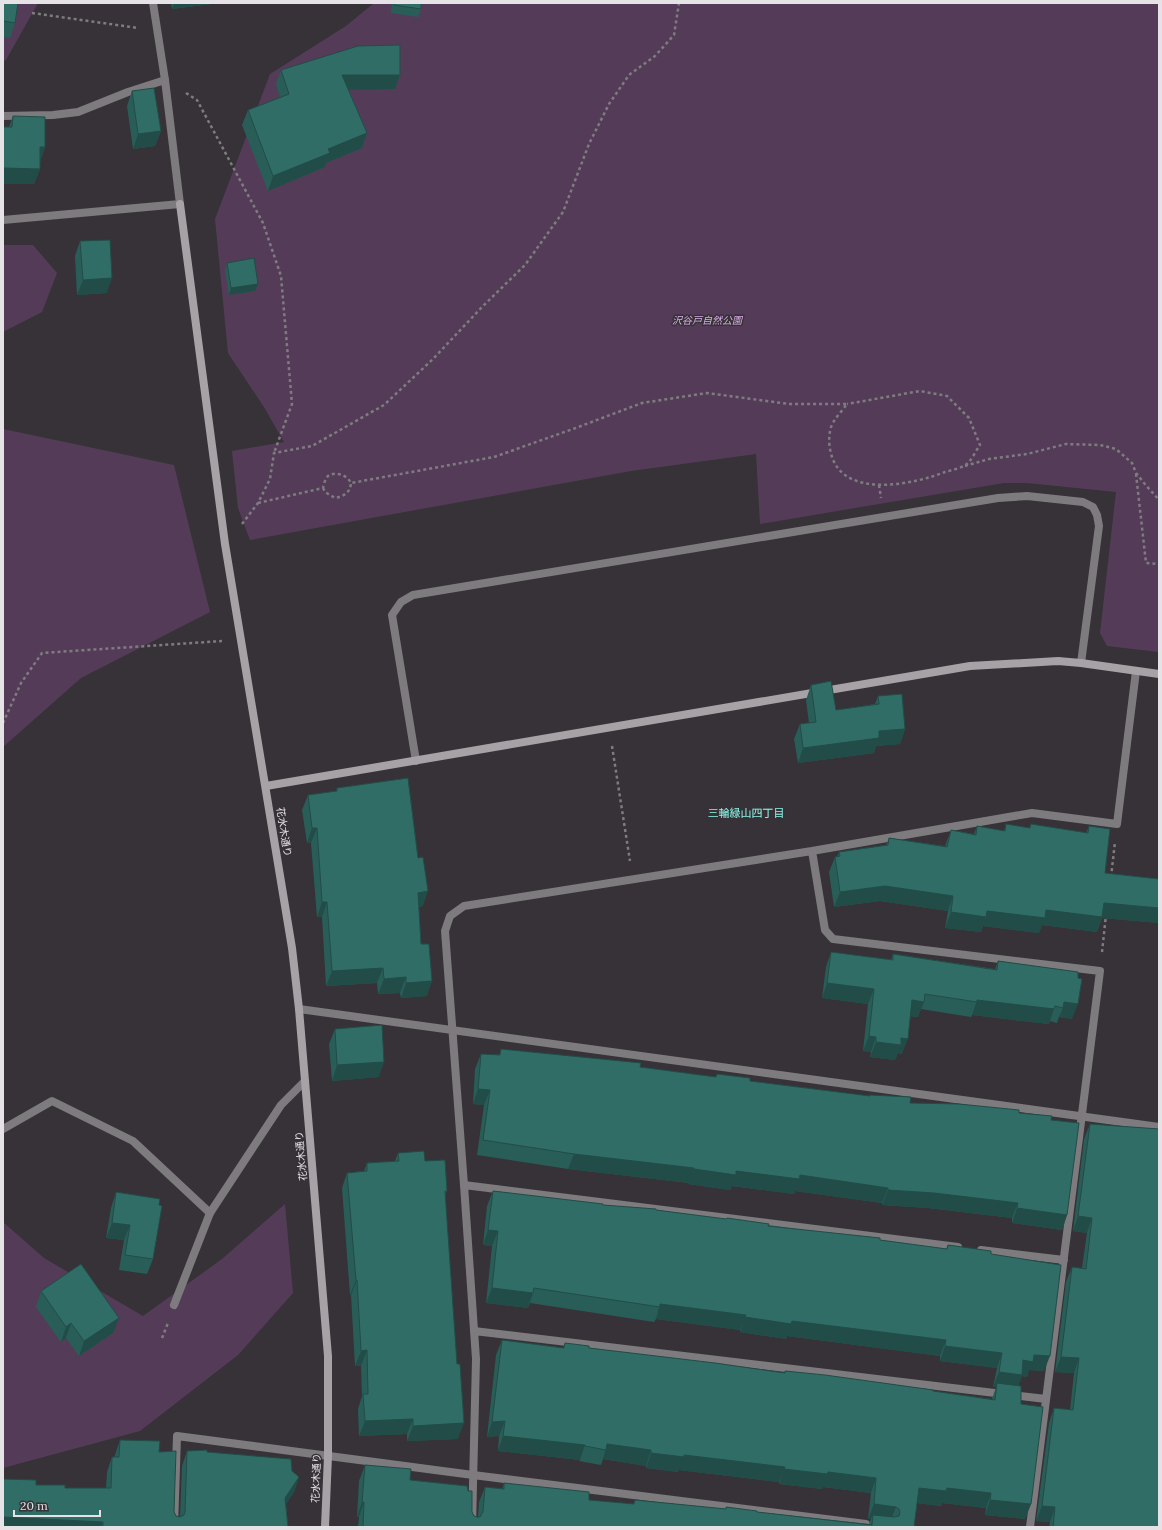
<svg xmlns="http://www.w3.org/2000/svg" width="1162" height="1530" font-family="Lora,'Noto Sans JP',serif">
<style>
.green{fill:#543c59}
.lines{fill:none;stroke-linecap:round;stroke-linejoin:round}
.path{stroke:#7f7c80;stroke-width:2.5;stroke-dasharray:3 3;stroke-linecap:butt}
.lane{stroke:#7d7b7d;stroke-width:8}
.street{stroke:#7d7b7d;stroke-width:8}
.secondary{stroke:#a6a2a6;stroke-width:8}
.wall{fill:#295e58}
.shaded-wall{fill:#224c47}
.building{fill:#306d66;stroke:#224c47}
.labels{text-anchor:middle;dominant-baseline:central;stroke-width:3;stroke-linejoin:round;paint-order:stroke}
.park-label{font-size:10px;font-style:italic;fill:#daabe5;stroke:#363237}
.street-label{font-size:10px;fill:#e5e3e6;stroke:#363237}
.neighbourhood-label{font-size:11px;fill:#8df5e7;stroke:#363237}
</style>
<rect width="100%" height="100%" fill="#363237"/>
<path class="green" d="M3 3H38L6 60 3 61Z
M374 3H1159V652L1107 646 1100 633 1116 492 1027 483H1004L760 524 756 454 631 471 250 540 238 508 232 451 284 442 264 407 228 353 215 219 270 74 346 26Z
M3 245H33L57 273 42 312 3 332Z
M3 429 174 465 210 612 81 678 3 747Z
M285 1204 293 1293 238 1355 140 1431 3 1468V1222L44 1258 143 1316 222 1259Z"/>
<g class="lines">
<path class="path" d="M32 13 138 28
M186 93 197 100 263 223 281 276 292 404 274 453
M965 466 989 459 1027 454 1066 444 1100 445 1116 449 1132 463 1136 473 1144 483 1159 500
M1136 474 1146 563 1159 564
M879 485 881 498
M323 488 325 492 335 498C344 496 350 493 351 483
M258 503 323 488C324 484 325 479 328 476 336 471 347 475 351 483L494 457 573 429 642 403 707 393 789 404H847C842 411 834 419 831 427 828 438 829 447 832 457 846 499 915 484 945 472 952 470 963 468 968 463 973 458 976 450 980 445L969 418 947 396 920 391 847 404
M242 524 258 503 270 479 274 453 312 446 384 405 433 359 482 307 525 265 563 212 589 144 609 104 629 75 655 56 674 35 679 3
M3 723 21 683 42 653 222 641
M612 746 630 861
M1111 877 1115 842
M1102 952 1106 915
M162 1338 168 1323"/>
<path class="lane" d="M3 116 53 115 78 112 128 92 165 80
M3 1129 52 1101 133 1141 210 1213"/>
<path class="street" d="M3 220 180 204 165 80 153 3
M416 761 392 615 401 602 413 595 998 498 1027 496 1083 502 1093 507 1097 515 1099 526 1081 663
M812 851 825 930 833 939 1100 971 1030 1527
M299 1009 1159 1127
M464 1185 958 1247
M981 1250 1064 1260
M174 1305 210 1213 281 1105 305 1081
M474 1331 1046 1399
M174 1527 177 1436 473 1475 866 1524
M472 1527 476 1359 464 1185 445 931 450 916 464 906 812 851 1032 813 1117 824 1136 671"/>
<path class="secondary" d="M180 204 225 544 292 948 299 1009 328 1356V1456L325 1527
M266 786 970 666 1058 661 1081 663 1159 674"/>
</g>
<path class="wall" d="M3 3 15 23 10 38 3 37Z
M171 3H219L172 9Z
M392 3H421V9L418 17 391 13Z
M281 70 400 75 395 89H348L367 133 362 148 326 163 325 167 268 191 242 125 248 110 280 97 276 84Z
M132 91 161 131 155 146 133 149 127 106Z
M13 116 45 147 40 162V169L34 184 9 127Z
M80 241 107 293 77 295 75 256Z
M227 263 258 284 255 291 229 295 225 270Z
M811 685 836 710 875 704 878 696 905 729 900 744 876 746 874 753 798 763 794 739 800 724 809 723 806 700Z
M337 788 423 906 419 907 421 944 427 996 401 998 400 993 378 994 377 983 326 986 322 917H317L311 843H307L302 810 308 795 336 791Z
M1006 824 1029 828 1031 824 1086 833 1089 826 1105 873 1159 879V923L1102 918 1097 932 1042 925 1039 933 983 926 981 932 945 928 948 911 880 901 834 907 829 872 835 857H837L839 852 886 845 889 838 945 846 951 830 974 834 977 826 1004 831Z
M831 952 891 960 893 954 995 969 998 961 1078 972 1072 1019 1059 1017 1057 1023 1050 1021 1049 1024 972 1015 971 1017 921 1009 918 1017 910 1016 902 1054 898 1053 895 1060 870 1057 871 1052 863 1051 868 1004 822 998 826 967Z
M335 1029 379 1077 332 1081 329 1044Z
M501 1049 640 1067 715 1077 717 1074 750 1081 870 1096V1095L910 1103 1019 1113 1051 1120 1067 1215 1062 1230 1012 1223V1218L928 1208 882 1205V1203L795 1191 794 1194 732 1186 730 1190 688 1184 689 1183 568 1169 477 1155 484 1105 473 1104 475 1069 481 1054 499 1055Z
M1090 1124 1159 1527H1049L1050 1522 1036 1521 1049 1423 1054 1408 1070 1410 1074 1373 1055 1372 1066 1282 1072 1267 1082 1268 1087 1233 1073 1231 1084 1139Z
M398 1153 425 1161 447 1191 445 1195 458 1439 407 1441V1434L359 1436 358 1409 362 1396 361 1366H355L351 1295H350L342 1188 347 1173 364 1171 367 1163 395 1161Z
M493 1191 603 1205 656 1210 946 1249 948 1245 991 1254 1044 1371 1029 1370 1027 1377 1022 1376 1018 1386 1031 1504 1025 1519 985 1515 986 1508 942 1503 941 1506 917 1503 914 1527H358L359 1517H357L359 1481 365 1465 410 1480 468 1491 472 1512 474 1516 477 1517H478L479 1502 485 1487 502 1489 504 1483 589 1500 633 1504 635 1500 726 1509V1507L757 1512 869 1524 871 1519H868L871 1493 823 1487 822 1489 779 1484V1482L679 1470 678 1472 646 1468V1466L603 1459 601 1465 579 1461 580 1460 498 1451 499 1436 487 1437 496 1355 502 1340 563 1348 565 1343 589 1348 784 1373 785 1371 992 1399 996 1387H993L997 1368 940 1361V1356L787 1336 786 1339 740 1332V1330L656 1319 654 1322 530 1303 528 1308 486 1303 492 1246 483 1245 487 1206Z
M116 1192 159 1205 153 1259 147 1274 119 1270 124 1240 106 1238 111 1208Z
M41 1291 113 1333 79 1356 66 1338 61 1342 36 1307Z
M120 1440 159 1452 174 1512 176 1516 180 1517 182 1466 187 1451 207 1452 292 1471 299 1477 294 1492 286 1504 288 1527H3L36 1485 65 1488H106L107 1472 112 1457H114L115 1455Z"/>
<path class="shaded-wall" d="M174 3H219L172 9Z
M342 75H400L395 89 337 90Z
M161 131 155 146 133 149 138 134Z
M367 133 362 148 326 163 325 167 268 191 273 176 328 149Z
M40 147H45L40 162Z
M3 168 40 169 34 184H3Z
M112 278 107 293 77 295 83 280Z
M258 284 255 291 229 295 231 288Z
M905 729 900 744 876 746 874 753 798 763 803 748 879 731Z
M312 828H317L311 843H307Z
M885 886 953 896 948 911 880 901 834 907 840 892Z
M428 891 423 906 412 908 418 893Z
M322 902H327L322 917H317Z
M1104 903 1159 908V923L1102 918 1097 932 1042 925 1039 933 983 926 981 932 945 928 951 912 987 911 1046 910Z
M383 968 377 983 326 986 332 971Z
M406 977 400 993 378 994 384 979Z
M432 981 427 996 401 998 406 983Z
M827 983 874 989 868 1004 822 998Z
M912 1000 924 1002 918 1017 906 1015Z
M977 1000 1054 1009 1049 1024 972 1015Z
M1064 1002 1078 1004 1072 1019 1059 1017 1063 1008Z
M869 1036 876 1037 871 1052 863 1051Z
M901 1038 908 1039 902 1054 898 1053 895 1060 870 1057 876 1042Z
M384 1062 379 1077 332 1081 337 1065Z
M478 1089 490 1090 484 1105 473 1104Z
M574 1154 694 1168 689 1183 568 1169Z
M694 1169 736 1171 800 1175 888 1188 882 1203 795 1191 794 1194 732 1186 730 1190 688 1184Z
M888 1190 934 1193 1018 1203 1012 1218 928 1208 882 1205Z
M1017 1208 1067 1215 1062 1230 1012 1223Z
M1078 1216 1092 1218 1087 1233 1073 1231Z
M112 1223 130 1225 124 1240 106 1238Z
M488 1230 498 1231 492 1246 483 1245Z
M356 1280H357L351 1295H350Z
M492 1288 533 1293 528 1308 486 1303Z
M660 1304 746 1315 740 1330 656 1319Z
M745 1317 792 1321 946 1340 940 1356 787 1336 786 1339 740 1332Z
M119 1318 113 1333 79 1356 84 1341Z
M71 1323 66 1338 61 1342 66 1327Z
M945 1346 1002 1353 997 1368 940 1361Z
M367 1350 361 1366H355L361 1351Z
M1034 1355 1050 1356 1044 1371 1029 1370 1027 1377 1022 1376 1016 1390 997 1383 996 1387H993L999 1372Z
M1061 1357 1079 1358 1074 1373 1055 1372Z
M413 1419 407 1434 359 1436 365 1421Z
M505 1421 499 1436 487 1437 492 1422Z
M464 1423 458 1439 407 1441 413 1426Z
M503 1436 585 1445 580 1460 498 1451Z
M607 1444 651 1450 646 1466 603 1459Z
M651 1453 684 1455 785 1467 779 1482 679 1470 678 1472 646 1468Z
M784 1469 828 1472 876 1478 871 1493 823 1487 822 1489 779 1484Z
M299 1477 294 1492 280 1513 285 1498Z
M919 1488H947L991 1493 986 1508 942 1503 941 1506 913 1503Z
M990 1500 1031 1504 1025 1519 985 1515Z
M362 1502H364L359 1517H357Z
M874 1504 896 1507 890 1522 873 1515 871 1519H868Z
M1042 1506 1055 1507 1050 1522 1036 1521Z
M3 1517 103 1522 101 1527H3Z"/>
<path class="building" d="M3 3H18L15 23 3 21Z
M394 3H421V9L394 5Z
M400 45V75H342L367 133 328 149 330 153 273 176 248 110 289 94 281 70 358 46Z
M154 88 161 131 138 134 132 91Z
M13 116 45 117V147H40V169L3 168V127H12Z
M110 240 112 278 83 280 80 241Z
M254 258 258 284 231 288 227 263Z
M831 681 836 710 879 704 878 696 902 694 905 729 879 731V738L803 748 800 724 816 722 811 685Z
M408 778 418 858 423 857 428 891 418 893 421 944H429L432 981 406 983V977L384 979 383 968 332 971 327 902H322L317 828H312L308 795 337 791V788Z
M1006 824 1030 828 1031 824 1088 833 1089 826 1110 829 1105 873 1159 879V908L1104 903 1102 917 1046 910 1045 918 987 911 986 917 951 912 953 896 885 886 840 892 835 857 840 856 839 852 888 845 889 838 947 847 951 830 976 835 977 826 1005 831Z
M831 952 893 960V954L997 970 998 961 1078 972V978L1082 979 1078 1004 1064 1002 1063 1008 1055 1006 1054 1009 977 1000V1002L925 994 924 1002 912 1000 908 1039 901 1038V1045L876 1042V1037L869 1036 874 989 827 983Z
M382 1025 384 1062 337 1065 335 1029Z
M501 1049 641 1063 640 1067 716 1077 717 1074 750 1078V1081L870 1096V1095L911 1097 910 1103 959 1104 1019 1110V1113L1052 1116 1051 1120 1079 1123 1067 1215 1017 1208 1018 1203 934 1193 888 1190V1188L800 1175 799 1179 736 1171V1175L694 1169V1168L574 1154 483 1140 490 1090 478 1089 481 1054 500 1055Z
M1090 1124 1159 1129V1527H1053L1055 1507 1042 1506 1054 1408 1073 1410 1079 1358 1061 1357 1072 1267 1086 1269 1092 1218 1078 1216Z
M424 1151 425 1161 445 1160 447 1191H445L457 1364H460L464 1423 413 1426V1419L365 1421 363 1394H368L367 1350 361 1351 357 1280H356L347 1173 367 1171V1163L399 1161 398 1153Z
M493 1191 603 1204V1205L656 1209V1210L726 1219 727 1218 769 1224 768 1226 880 1238V1240L947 1249 948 1245 991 1251V1254L1061 1265 1050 1356 1034 1355 1033 1362 1023 1360 1022 1375 999 1372 1002 1353 945 1346 946 1340 792 1321 791 1324 745 1317 746 1315 660 1304V1307L534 1288 533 1293 492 1288 498 1231 488 1230Z
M116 1192 160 1199 159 1205 162 1206 153 1259 125 1255 130 1225 112 1223Z
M81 1264 119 1318 84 1341 71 1323 66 1327 41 1291Z
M502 1340 564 1348 565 1343 589 1346V1348L715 1363 785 1373V1371L825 1375 933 1390V1391L995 1400 997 1383 1021 1386V1404L1043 1407 1031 1504 990 1500 991 1493 947 1488 946 1491 919 1488 914 1527H363L364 1502H362L365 1465 411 1469 410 1480 467 1486 468 1491H472V1512L474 1516 477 1517H480L483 1512 485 1487 504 1489V1483L589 1492V1500L634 1504 635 1500 726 1509V1507L757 1511V1512L872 1525 873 1515 894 1517 899 1516 900 1512 899 1509 896 1507 874 1504 876 1478 828 1472 827 1474 784 1469 785 1467 684 1455V1457L651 1453V1450L607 1444 606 1450 585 1446V1445L503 1436 505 1421 492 1422Z
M120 1440 160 1441 159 1452 176 1451 174 1512 176 1516 180 1517 184 1515 185 1512 187 1451 207 1450V1452L291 1459 292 1471 299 1477 285 1498 288 1527H103V1522L3 1517V1479L36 1480V1485H65V1488H111L112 1457H119Z"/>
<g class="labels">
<g class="park-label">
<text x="707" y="320">沢谷戸自然公園</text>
</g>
<g class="street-label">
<text transform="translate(284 832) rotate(81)">花水木通り</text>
<text transform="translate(301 1156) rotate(-95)">花水木通り</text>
<text transform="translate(316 1478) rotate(-88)">花水木通り</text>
</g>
<g class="neighbourhood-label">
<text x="746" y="813">三輪緑山四丁目</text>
</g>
</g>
<rect width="1162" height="1530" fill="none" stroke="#e5e3e6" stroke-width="8"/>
<path d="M14 1510v6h86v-6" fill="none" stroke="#e5e3e6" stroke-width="2"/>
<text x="20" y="1510" font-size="12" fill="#e5e3e6" stroke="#363237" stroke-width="3" paint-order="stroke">20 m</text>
</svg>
